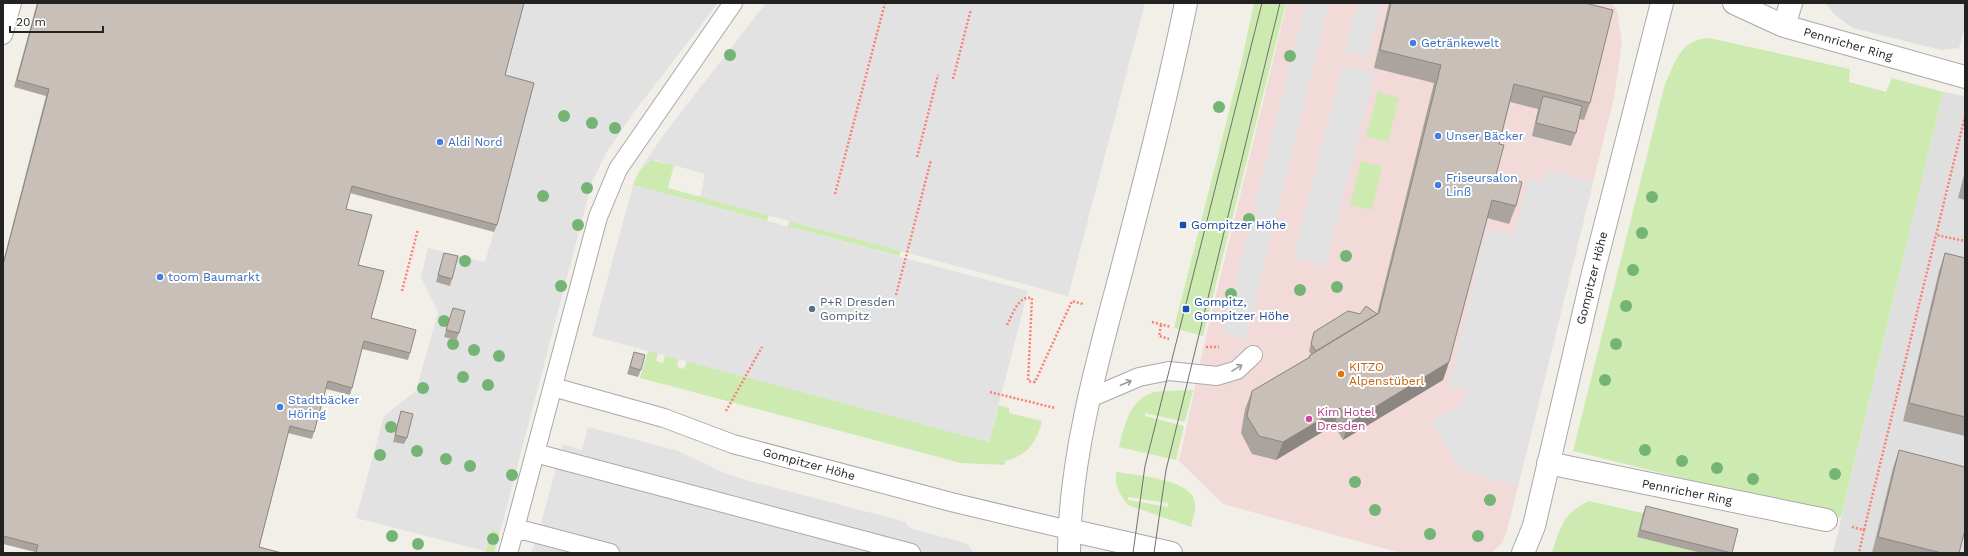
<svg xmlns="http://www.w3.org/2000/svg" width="1968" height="556" font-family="'Work Sans',sans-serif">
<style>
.residential{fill:#e0dfdf}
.commercial{fill:#f2dad9}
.grass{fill:#cdebb0;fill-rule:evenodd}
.parking{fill:#e2e2e2}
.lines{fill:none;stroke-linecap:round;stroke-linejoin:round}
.service-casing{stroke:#a9a9a9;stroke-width:20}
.minor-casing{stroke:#a9a9a9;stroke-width:24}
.tertiary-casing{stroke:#a9a9a9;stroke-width:24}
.path{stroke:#fa8072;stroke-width:2.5;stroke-dasharray:2 2;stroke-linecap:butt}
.service{stroke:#fff;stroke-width:18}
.minor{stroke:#fff;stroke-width:22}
.tertiary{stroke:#fff;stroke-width:22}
.tram{stroke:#707070;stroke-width:1}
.tree{fill:#74b475}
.wall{fill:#aba49e}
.shaded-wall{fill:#8b8681}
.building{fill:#c7bfb8;stroke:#8b8681}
.oneway{stroke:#9c9c9c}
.shop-dot{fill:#3f7fe0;stroke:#fff;stroke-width:1.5}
.transit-dot{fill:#1a4fb4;stroke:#fff;stroke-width:1.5}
.service-dot{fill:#5c6f8a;stroke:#fff;stroke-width:1.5}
.food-dot{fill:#e8710a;stroke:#fff;stroke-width:1.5}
.hotel-dot{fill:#d1479c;stroke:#fff;stroke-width:1.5}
.labels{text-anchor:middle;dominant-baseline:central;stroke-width:4;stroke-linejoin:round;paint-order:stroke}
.shop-label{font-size:12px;fill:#366cbe;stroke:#fff;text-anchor:start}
.street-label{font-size:12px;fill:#222;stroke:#fff}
.transit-label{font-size:12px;fill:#164399;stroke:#fff;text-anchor:start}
.service-label{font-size:12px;fill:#4e5e75;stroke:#fff;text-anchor:start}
.food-label{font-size:12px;fill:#c56008;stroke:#fff;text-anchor:start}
.hotel-label{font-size:12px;fill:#b23c85;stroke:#fff;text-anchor:start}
</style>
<rect width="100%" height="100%" fill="#f2efe9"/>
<path class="residential" d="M1825 3H1965V26L1959 48 1941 50 1853 28 1836 16Z
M1943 92 1965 96V553H1833Z"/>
<path class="commercial" d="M1287 3H1612L1617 10 1622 43 1614 98 1507 531 1502 543 1491 553H1401L1223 504 1179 461 1206 336Z"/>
<path class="grass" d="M1254 3H1286L1203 336 1174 328 1241 64Z
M1709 38 1850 69 1849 82 1886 92 1892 78 1943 92 1841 518 1573 451 1665 84C1676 61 1680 40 1709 38Z
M1378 92 1399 98 1388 142 1366 136Z
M651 160 674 165 668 188 769 215 767 221 633 185 639 171Z
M1361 161 1382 166 1372 210 1350 205Z
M789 221 896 249 901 252 899 256 794 228 788 227Z
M648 351 658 353 656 361 663 363 665 355 679 359 677 367 684 369 687 361 989 442 999 405 1009 408V413L1042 421C1037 442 1027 456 1005 461V465L961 463 640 378Z
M1193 390 1185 422 1145 413V416L1184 426 1176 460 1119 447C1124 426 1130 397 1155 392 1167 390 1181 391 1193 390Z
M1116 472C1135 475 1184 479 1193 497 1198 506 1193 518 1191 527L1128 505 1120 494 1116 483ZM1128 497 1168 503H1169L1168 507 1128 500Z
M1589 501 1643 513 1638 537 1701 553H1552C1560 528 1563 513 1589 501Z
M491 529 500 532 494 553H485Z"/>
<path class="parking" d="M523 3H718L634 112 606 153 592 182 500 532 491 529 485 551 356 518 384 416 416 391 438 312 421 277 428 248 485 262 498 218 502 82Z
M766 3H1145L1068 296 700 197 705 174 656 160H651L639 171 665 133Z
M1306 3H1329L1246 340 1223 333Z
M1358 3H1382L1367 58 1344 52Z
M1343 65 1375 74 1325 266 1293 258Z
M1546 170 1593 182 1518 486 1461 470 1431 421 1461 404 1468 391 1449 386 1486 229 1513 235 1529 179 1544 182Z
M633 185 1028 291 989 442 592 336Z
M588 427 678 451 724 473 753 482 906 522 909 528 968 544 973 553H531L538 534 563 444 582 450Z"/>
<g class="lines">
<defs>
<path id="service" d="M3 35 12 3
M553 387 664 418 733 444 951 502 1069 530
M1090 398 1139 377 1169 371 1217 376 1237 370 1253 355
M535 453 911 553
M508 553 515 528
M610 553 515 528 598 217 618 169 733 3"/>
<path id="minor" d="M1734 3 1784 26 1965 77
M1784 26 1791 3
M1548 463 1826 520
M1523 553 1534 526 1593 273 1662 3"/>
<path id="tertiary" d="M1069 530 1171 553
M1069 553C1069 464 1096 365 1119 280 1143 188 1167 96 1186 3"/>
</defs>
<use href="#service" class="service-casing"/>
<use href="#minor" class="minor-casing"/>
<use href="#tertiary" class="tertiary-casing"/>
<path class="path" d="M953 79 971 9
M1965 116 1936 235 1965 241
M917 157 938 75
M835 194 885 3
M402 291 418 229
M896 295 931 160
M1152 322 1171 327
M1007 325C1013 314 1018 295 1032 298L1028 381 1035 382 1072 301 1083 304
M1161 325 1159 336 1169 339
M1206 347H1219
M990 392 1055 408
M726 411 762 347
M1852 527 1864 530 1859 553
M1864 530 1936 235"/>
<use href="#service" class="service"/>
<use href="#minor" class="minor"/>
<use href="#tertiary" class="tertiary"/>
<path class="tram" d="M1133 553 1145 466 1262 3
M1154 553 1166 470 1280 3"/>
</g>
<g class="tree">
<circle cx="730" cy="55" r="6"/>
<circle cx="1290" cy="56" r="6"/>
<circle cx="1219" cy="107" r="6"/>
<circle cx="564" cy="116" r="6"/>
<circle cx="592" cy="123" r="6"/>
<circle cx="615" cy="128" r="6"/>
<circle cx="587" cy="188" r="6"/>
<circle cx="543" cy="196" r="6"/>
<circle cx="1652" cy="197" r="6"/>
<circle cx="1249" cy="219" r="6"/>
<circle cx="578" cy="225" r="6"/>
<circle cx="1642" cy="233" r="6"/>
<circle cx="1346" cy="256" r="6"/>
<circle cx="465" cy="261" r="6"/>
<circle cx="1633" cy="270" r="6"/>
<circle cx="561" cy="286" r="6"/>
<circle cx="1337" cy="287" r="6"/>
<circle cx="1300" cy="290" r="6"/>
<circle cx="1231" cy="294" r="6"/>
<circle cx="1626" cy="306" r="6"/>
<circle cx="444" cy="321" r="6"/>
<circle cx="453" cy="344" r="6"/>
<circle cx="1616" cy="344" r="6"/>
<circle cx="474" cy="350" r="6"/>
<circle cx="499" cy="356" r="6"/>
<circle cx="463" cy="377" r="6"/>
<circle cx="1605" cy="380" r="6"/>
<circle cx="488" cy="385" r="6"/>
<circle cx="423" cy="388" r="6"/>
<circle cx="391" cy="427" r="6"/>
<circle cx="1645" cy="450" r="6"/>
<circle cx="417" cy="451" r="6"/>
<circle cx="380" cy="455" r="6"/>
<circle cx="446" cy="459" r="6"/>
<circle cx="1682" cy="461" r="6"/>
<circle cx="470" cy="466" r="6"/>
<circle cx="1717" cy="468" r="6"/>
<circle cx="1835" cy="474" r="6"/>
<circle cx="512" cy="475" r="6"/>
<circle cx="1753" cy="479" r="6"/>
<circle cx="1355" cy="482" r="6"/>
<circle cx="1490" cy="500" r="6"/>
<circle cx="1375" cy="510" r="6"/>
<circle cx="1430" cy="534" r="6"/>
<circle cx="392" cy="536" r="6"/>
<circle cx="1478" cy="536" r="6"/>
<circle cx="493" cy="539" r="6"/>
<circle cx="418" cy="544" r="6"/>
</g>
<path class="wall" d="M37 3H524L505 75 497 225 494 232 350 193 346 209 358 265 371 318 410 353 408 360 362 349 352 388 350 395 326 389 314 432 312 439 288 433 259 547 282 553H35V552L3 544V262L46 96 14 87Z
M1389 3H1585L1590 103 1584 120 1579 119 1576 133 1571 146 1532 136 1538 109 1510 102 1499 144 1496 175 1516 206 1509 224 1487 218 1449 362 1443 380 1343 440 1334 425 1276 460 1252 454 1241 433 1245 409 1252 391 1308 358 1309 356 1311 354 1309 351 1314 332 1360 314H1377L1434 83 1374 68Z
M1965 171V200L1958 198Z
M444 253 452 279 450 286 436 282 442 260Z
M1945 253 1965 258V436L1903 421 1939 271Z
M453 308 459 333 456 340 444 337Z
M634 352 641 370 638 377 627 374Z
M401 411 407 438 404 444 393 442 399 418Z
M1899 450 1959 553H1872L1893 468Z
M1646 506 1732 553H1701L1637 537 1643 513Z"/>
<path class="shaded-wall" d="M1449 362 1443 380 1343 440 1349 423Z
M1340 408 1334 425 1276 460 1283 442Z"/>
<path class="building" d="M38 3H524L505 75 534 83 497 225 352 186 346 209 372 215 358 265 384 271 371 318 416 330 410 353 364 341 352 388 328 381 314 432 290 426 259 547 282 553H36L38 545 3 536V265L49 89 17 80Z
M1391 3H1585L1613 10 1590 103 1514 84 1499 144 1504 145 1496 175 1522 182 1516 206 1492 200 1449 362 1349 423 1340 408 1283 442 1259 436 1247 416 1252 391 1310 357 1309 356 1379 313 1441 65 1380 50Z
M1543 96 1582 106 1576 133 1536 123Z
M444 253 458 256 452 279 438 275Z
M1945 253 1965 258V417L1909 403Z
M1366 306 1377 314 1316 351 1311 344 1314 332 1348 311 1360 314Z
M453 308 465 311 459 333 446 330Z
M634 352 645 355 641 370 630 367Z
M401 411 413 414 407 438 395 435Z
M1899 450 1965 467V530L1959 553H1942L1878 537Z
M1646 506 1738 529 1732 553 1640 530Z"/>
<defs><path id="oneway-shaft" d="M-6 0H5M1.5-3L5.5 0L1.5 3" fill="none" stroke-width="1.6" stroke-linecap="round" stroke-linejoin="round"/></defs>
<g class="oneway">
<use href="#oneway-shaft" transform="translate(1237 368) rotate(-31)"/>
<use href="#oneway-shaft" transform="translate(1126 383) rotate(-23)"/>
</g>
<g class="shop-dot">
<circle cx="1413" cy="43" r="4"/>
<circle cx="1438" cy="136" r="4"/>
<circle cx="440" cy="142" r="4"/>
<circle cx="1438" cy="185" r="4"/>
<circle cx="160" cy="277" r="4"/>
<circle cx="280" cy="407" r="4"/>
</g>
<g class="transit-dot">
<rect x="1179" y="221" width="8" height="8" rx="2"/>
<rect x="1182" y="305" width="8" height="8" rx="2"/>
</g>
<circle class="service-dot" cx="812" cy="309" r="4"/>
<circle class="food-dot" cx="1341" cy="374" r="4"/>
<circle class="hotel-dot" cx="1309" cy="419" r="4"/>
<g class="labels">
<g class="shop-label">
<text x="1421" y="43">Getränkewelt</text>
<text x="1446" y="136">Unser Bäcker</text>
<text x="448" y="142">Aldi Nord</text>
<text x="1446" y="178">Friseursalon<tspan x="1446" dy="14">Linß</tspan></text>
<text x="168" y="277">toom Baumarkt</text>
<text x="288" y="400">Stadtbäcker<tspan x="288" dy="14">Höring</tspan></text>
</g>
<g class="street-label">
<text transform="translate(1848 44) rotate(16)">Pennricher Ring</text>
<text transform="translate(1592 278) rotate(-76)">Gompitzer Höhe</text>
<text transform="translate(809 464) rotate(15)">Gompitzer Höhe</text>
<text transform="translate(1687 492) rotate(11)">Pennricher Ring</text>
</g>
<g class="transit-label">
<text x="1191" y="225">Gompitzer Höhe</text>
<text x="1194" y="302">Gompitz,<tspan x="1194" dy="14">Gompitzer Höhe</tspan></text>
</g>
<g class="service-label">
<text x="820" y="302">P+R Dresden<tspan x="820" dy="14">Gompitz</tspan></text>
</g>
<g class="food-label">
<text x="1349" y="367">KITZO<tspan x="1349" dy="14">Alpenstüberl</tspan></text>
</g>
<g class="hotel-label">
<text x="1317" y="412">Kim Hotel<tspan x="1317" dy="14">Dresden</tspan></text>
</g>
</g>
<rect width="1968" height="556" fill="none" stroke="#222222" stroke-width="8"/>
<path d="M10 26v6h93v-6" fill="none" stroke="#222222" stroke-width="2"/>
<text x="16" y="26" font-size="12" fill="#222222" stroke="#ffffff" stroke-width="3" paint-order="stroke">20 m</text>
</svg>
